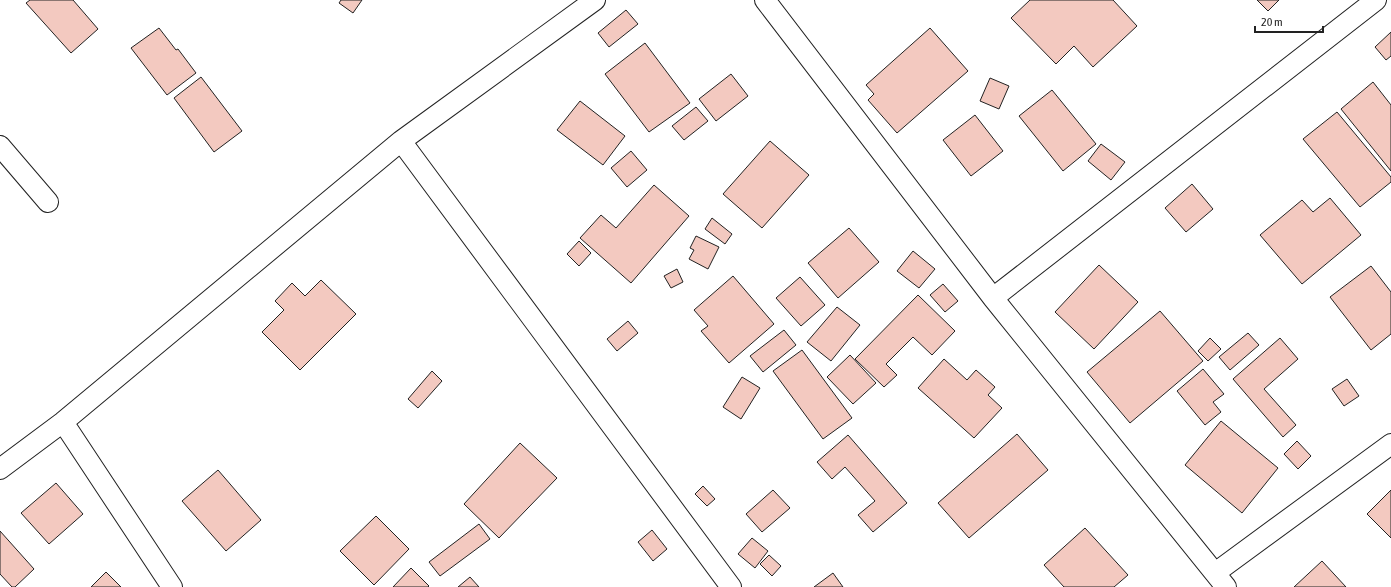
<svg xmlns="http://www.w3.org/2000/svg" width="1391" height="587" font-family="'Asap Condensed',sans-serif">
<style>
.building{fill:#f3c9c0;stroke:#222}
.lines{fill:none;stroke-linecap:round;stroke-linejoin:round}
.street-casing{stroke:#222;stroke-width:22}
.street{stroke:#fff;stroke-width:20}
</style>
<rect width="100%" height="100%" fill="#fff"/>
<path class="building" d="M30 0H73L98 29 71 53 26 3Z
M341 0H362L353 13 339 3Z
M1030 0H1113L1137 26 1093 67 1074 46 1056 64 1011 18Z
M1257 0H1279L1268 11Z
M626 10 638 24 609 47 598 33Z
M159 28 176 50 178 49 196 73 167 95 131 48Z
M930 28 968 71 897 133 868 100 874 94 866 85Z
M1391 32V56L1386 60 1375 47Z
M645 43 690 103 649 132 605 74Z
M731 74 748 96 716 121 699 99Z
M201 77 242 131 214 152 174 98Z
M990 78 1009 86 999 109 980 101Z
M1373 82 1391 105V171L1341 109Z
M1052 90 1096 144 1063 171 1019 116Z
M580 101 625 136 603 165 557 130Z
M696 107 708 121 684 140 672 126Z
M1337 112 1391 177V182L1360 207 1303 139Z
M975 115 1003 151 971 176 943 140Z
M770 141 809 175 762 228 723 194Z
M1101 144 1125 162 1111 180 1088 161Z
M631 151 647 170 627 187 611 168Z
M1192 184 1213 209 1186 232 1165 208Z
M654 185 689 216 631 283 580 238 601 215 616 228Z
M1330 198 1361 235 1302 284 1260 235 1302 200 1313 212Z
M712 218 732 234 725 244 705 229Z
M849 228 879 262 838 298 808 263Z
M696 236 719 247 708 269 689 259 694 250 690 248Z
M579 241 591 253 579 266 567 254Z
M913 251 935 269 919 288 897 271Z
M1099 265 1138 302 1094 349 1055 312Z
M1371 266 1391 292V334L1371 350 1330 297Z
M677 269 683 282 671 288 664 276Z
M733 276 774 324 729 363 701 331 708 326 694 310Z
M800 277 825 305 801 326 776 298Z
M321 280 356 314 300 370 262 332 284 310 275 301 292 283 305 296Z
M943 284 958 301 945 312 930 295Z
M918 295 955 331 932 355 913 337 886 364 897 375 884 387 855 359Z
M837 307 860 325 831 361 807 342Z
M1160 311 1203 361 1130 423 1087 372Z
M628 321 638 333 617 351 607 339Z
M784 330 796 345 763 372 750 356Z
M1248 333 1259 345 1230 370 1219 357Z
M1210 338 1221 349 1208 361 1198 351Z
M1280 338 1298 359 1264 389 1296 425 1283 437 1233 379Z
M802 350 852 418 823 439 773 371Z
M850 355 876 383 853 404 827 377Z
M944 359 967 380 976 370 995 387 988 395 1002 408 974 438 918 388Z
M1203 369 1224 394 1213 402 1221 412 1205 425 1177 391Z
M432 371 442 381 418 408 408 399Z
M742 377 760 388 741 419 723 407Z
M1347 379 1359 396 1344 406 1332 389Z
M1221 421 1278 468 1242 513 1185 465Z
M1017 434 1048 470 969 538 938 503Z
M848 435 907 503 873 532 858 515 875 501 845 467 832 479 817 462Z
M1297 441 1311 456 1298 469 1284 454Z
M520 443 557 478 499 538 464 504Z
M218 470 261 520 226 551 182 501Z
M56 483 83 514 49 544 21 513Z
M703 486 715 499 707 506 695 494Z
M773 490 790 508 762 532 746 514Z
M1391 490V538L1367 514Z
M376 516 409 549 374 585 340 551Z
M479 524 490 539 440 576 429 562Z
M1085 528 1128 575 1114 587H1064L1044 565Z
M652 530 667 549 653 561 638 542Z
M0 531 34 569 15 587H12L0 574Z
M752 538 768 551 755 568 738 554Z
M769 555 781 566 772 576 760 564Z
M1322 561 1346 587H1294Z
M411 568 429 586 428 587H393Z
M106 572 121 587H91Z
M833 573 843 587H814Z
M470 577 479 587H458Z"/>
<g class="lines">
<defs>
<path id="street" d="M765 0 993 298 1226 587
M401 141 731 587
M0 146 48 202
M993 298 1376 0
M63 422 172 587
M0 469 63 422 401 141 595 0
M1215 573 1391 444"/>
</defs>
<use href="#street" class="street-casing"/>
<use href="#street" class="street"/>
</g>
<path d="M1255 26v6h68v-6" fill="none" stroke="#222222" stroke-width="2"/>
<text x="1261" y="26" font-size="12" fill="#222222" stroke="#ffffff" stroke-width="3" paint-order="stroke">20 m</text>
</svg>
